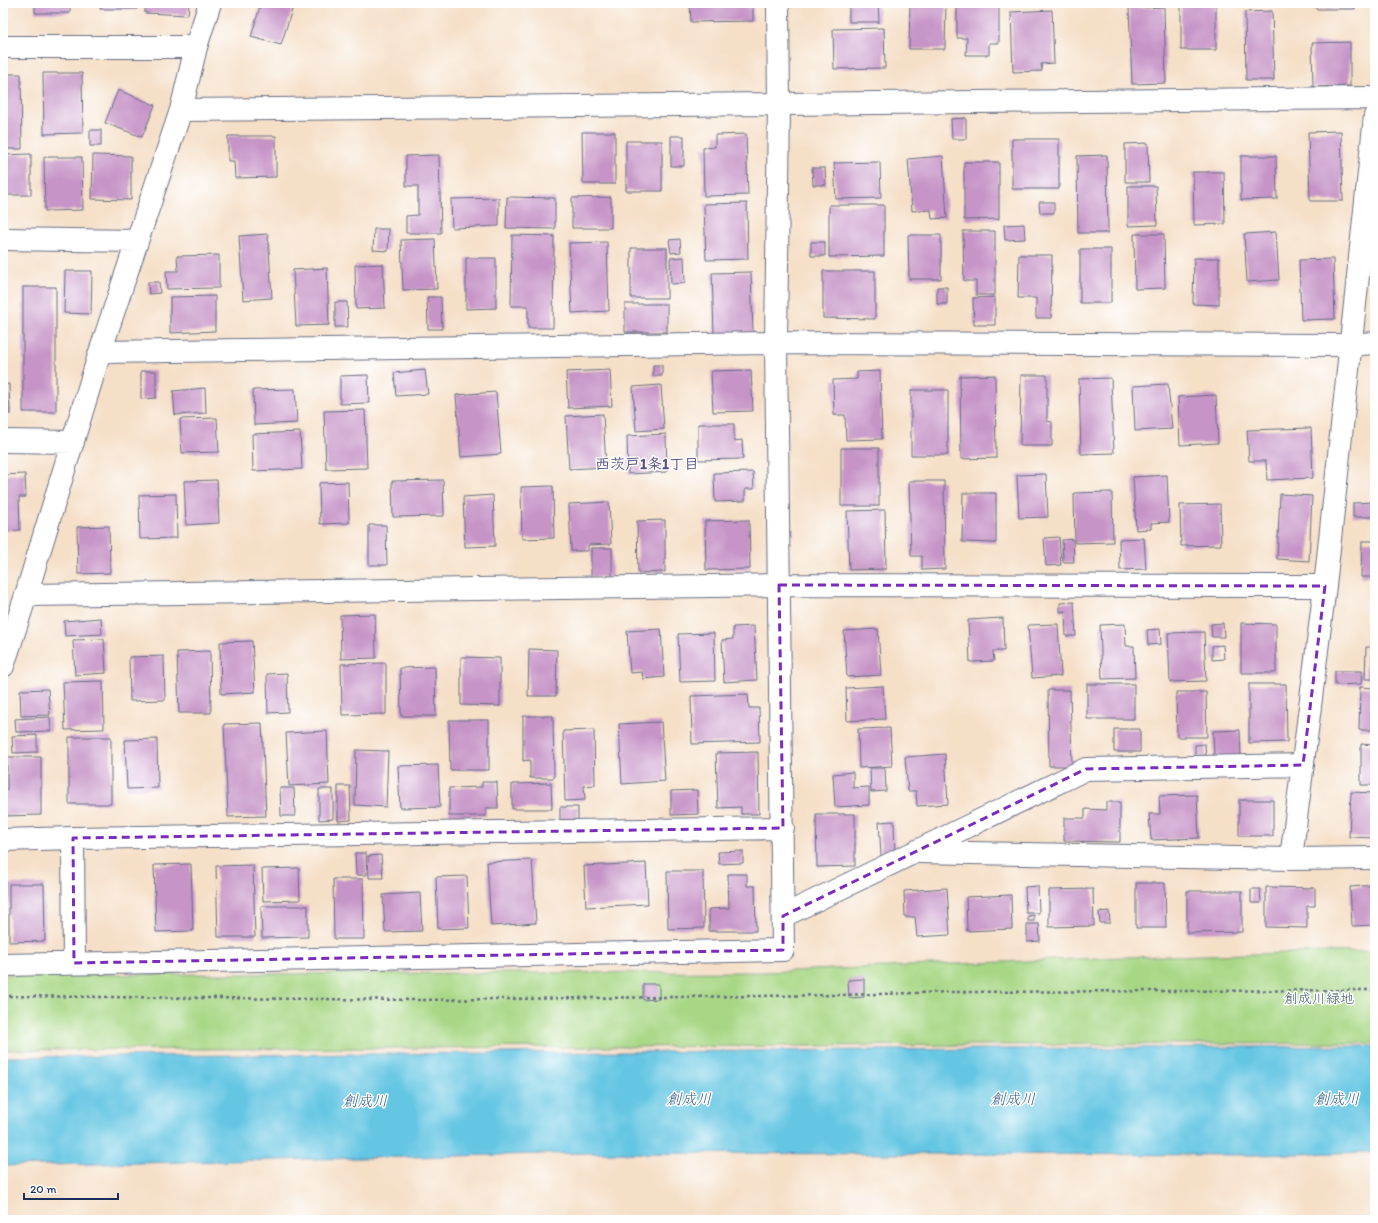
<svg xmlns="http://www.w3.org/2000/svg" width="1378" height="1223" font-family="Itim,'Klee One',sans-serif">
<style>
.green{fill:#a7d784;stroke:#618371}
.water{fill:#65c6e3;stroke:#407aa0}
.building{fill:#c694c7}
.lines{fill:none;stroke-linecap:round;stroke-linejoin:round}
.street-casing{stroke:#676d83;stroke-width:24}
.path{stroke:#676d83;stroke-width:2.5;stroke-dasharray:3 3;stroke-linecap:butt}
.street{stroke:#fff;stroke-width:22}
.marked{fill:none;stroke:#7b2cbf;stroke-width:3;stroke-dasharray:8 5;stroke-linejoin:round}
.labels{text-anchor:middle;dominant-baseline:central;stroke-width:3;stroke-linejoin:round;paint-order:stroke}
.park-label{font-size:14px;fill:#456169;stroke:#fff}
.neighbourhood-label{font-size:15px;font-weight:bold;fill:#575283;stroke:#fff}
.water-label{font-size:15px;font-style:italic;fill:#315c86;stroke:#fff}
</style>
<rect width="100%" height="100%" fill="#fff"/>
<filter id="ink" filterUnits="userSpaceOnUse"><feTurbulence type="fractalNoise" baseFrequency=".025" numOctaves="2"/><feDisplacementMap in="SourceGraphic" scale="8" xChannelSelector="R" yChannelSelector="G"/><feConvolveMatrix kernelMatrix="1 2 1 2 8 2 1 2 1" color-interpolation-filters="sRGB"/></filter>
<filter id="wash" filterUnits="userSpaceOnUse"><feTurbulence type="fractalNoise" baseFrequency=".012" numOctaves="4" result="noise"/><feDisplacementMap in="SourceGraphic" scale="16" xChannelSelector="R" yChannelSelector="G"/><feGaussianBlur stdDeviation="0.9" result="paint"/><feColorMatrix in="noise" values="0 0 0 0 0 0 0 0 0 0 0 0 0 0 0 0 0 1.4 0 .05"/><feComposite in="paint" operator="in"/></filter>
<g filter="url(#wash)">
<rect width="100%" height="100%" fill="#f5dfc7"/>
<path class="green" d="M1375 951V1043L3 1050V975L764 972 1124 957Z"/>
<path class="water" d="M1375 1046V1152L1253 1155 589 1153 3 1166V1057Z"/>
<g id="blocks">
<path class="building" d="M35 3H70V13H35Z
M100 3H137V9H100Z
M145 3H189L188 15 145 13Z
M261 3H294L281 45 251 37Z
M690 3H753V21L691 22Z
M849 3H878L879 22H849Z
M910 3H946L945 49H909Z
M957 3H999V43H989V55H966L967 38H957Z
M1181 3H1216V50H1181Z
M1316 3H1355V9H1316Z
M1164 7 1166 83 1132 84 1129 8Z
M1052 10 1054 63 1041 64 1042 71 1013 72 1011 12Z
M1272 11 1274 80H1246L1245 12Z
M884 28 885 68 834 69 833 29Z
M1350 42V86L1313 87 1312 43Z
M43 73H82L83 133 44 134Z
M3 74H21L22 149H3Z
M118 90 155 105 142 137 105 123Z
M966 118V139H952L951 119Z
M90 130H101V146H90Z
M1341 131 1343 201H1310L1308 132Z
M582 132H615V184H583Z
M746 134 748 195 704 196 703 148 715 147V135Z
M228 136H276V177L235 178 234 161H228Z
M671 136H684V166H671Z
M1012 139H1059V189H1012Z
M626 141H662V191H626Z
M1148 143 1149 182H1125V144Z
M31 154V195H3V155Z
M93 155 131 156V200L92 199Z
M439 155 441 233H406V216L418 215V186H406V156Z
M1107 155 1108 233H1078L1077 156Z
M943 156 947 218 932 219 931 210 912 211 908 159Z
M1241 156H1276L1277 199 1241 200Z
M44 157H82L83 210 45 211Z
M880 162 881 198 836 199 834 163Z
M964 162H999V219L964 220Z
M812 168H825L826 185H813Z
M1193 172H1224L1225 224 1194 225Z
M1128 186H1156L1157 225 1128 226Z
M507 197 555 198V229L506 228Z
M611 197V228H572V198Z
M499 198V226L452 228 451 199Z
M1039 202H1054V213H1040Z
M747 203 748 259 706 260 704 204Z
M829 205H884V256L829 257Z
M1024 224 1025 239 1005 240 1004 225Z
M374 229H389L388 251 373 250Z
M963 231H995V295H976V281H964Z
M1276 232 1279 280 1247 282 1244 234Z
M268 234 272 298 243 300 239 236Z
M1134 234H1164L1165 288 1135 289Z
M512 235 554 236 553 328H528V306H511Z
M908 235H941V279H909Z
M435 239 437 289 403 290 401 240Z
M680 239 681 252 671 253 669 240Z
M607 242 609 311 572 313 569 243Z
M811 242H825V256H811Z
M631 248H667V298H631Z
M1080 249H1111V303H1080Z
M219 255V288L167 289 166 271H178L177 256Z
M1019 255H1052L1051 318H1036V298H1018Z
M684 257 685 283 671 284 670 258Z
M466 258H496V308L466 309Z
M1194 258H1219V305L1193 304Z
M1333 259 1335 319 1301 320 1299 260Z
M383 264 385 308 356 309 355 265Z
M327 268 329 325 296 326 293 270Z
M65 271H92L91 314 64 313Z
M823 271H875V319L823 318Z
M751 272 753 333 714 334 712 273Z
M148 282H159L160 293 149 294Z
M23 287H56V412H23Z
M937 287H947V304H937Z
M215 296V331L170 333V297Z
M427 297H441L442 329H428Z
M995 297V325H974L973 298Z
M335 302H347L348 327H335Z
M625 304H667V332H625Z
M3 345H4L5 380H3Z
M653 365H662V376H653Z
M425 370 428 394 396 396 394 373Z
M610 370 612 406 568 408 566 372Z
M751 370 753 411 713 412 711 371Z
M141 371H156V398L141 399Z
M880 371 882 439 846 440 845 415H834L833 380 857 379V372Z
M368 375 369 403 340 404V376Z
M995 375 996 458 961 459 960 376Z
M1021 375H1047V421L1052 422V446H1020Z
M1111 378 1114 453 1081 454 1079 379Z
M9 384 10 414H3V385Z
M1168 384 1172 429 1135 431 1133 386Z
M661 385 664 429 636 431 633 387Z
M205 388 206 413 175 415 173 391Z
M295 389 297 423 254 425 253 390Z
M911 390H948V455H911Z
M496 392 501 454 461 457 456 395Z
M1216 395 1218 443 1180 445 1178 397Z
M365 410 367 468 326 469 324 411Z
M603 414 606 467 569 469 566 416Z
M217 418 219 452 182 453 180 419Z
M698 424H734V441L742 440 743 459 698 460Z
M1311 428 1313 478 1267 480 1266 461H1249L1247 430Z
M300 432 302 469 253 471 252 434Z
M666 434 667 472 628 474 627 436Z
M841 448H879V506H841Z
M753 472 754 489H745V501L715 502 714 473Z
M25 474 26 497H19L20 530 3 531V475Z
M1046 474 1048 517 1019 518 1017 475Z
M1167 475 1169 522 1151 523V529L1136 530 1133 477Z
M217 480 219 523 186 525 184 481Z
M443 480 444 516 393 517 392 481Z
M909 481H944L945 569 922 570V556H911Z
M348 482 349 523 320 524 319 483Z
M553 486 554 538 522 539 521 487Z
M1112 492 1113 542 1075 543 1074 493Z
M963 493H996V543L962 542Z
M176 494 177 538 140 539 139 495Z
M1280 494 1312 496 1309 561 1277 559Z
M493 495 495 546 465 547 463 497Z
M609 502 611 544 588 545V551H571L569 504Z
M1374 502V517H1353V503Z
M1220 504 1221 545 1181 546 1180 505Z
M885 510 886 569 849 570 847 511Z
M665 520V572L638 573 637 521Z
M749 520 750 569 706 570 705 521Z
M369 525H386L387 565H369Z
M109 526 110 573 78 574 77 527Z
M1059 537 1061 565 1046 566 1044 538Z
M1144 538 1146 569 1120 570 1119 539Z
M1073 539 1074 562H1063L1062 540Z
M1362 541H1375V577H1361Z
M591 548H612V577H591Z
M1074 602 1076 636H1066L1065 611 1060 612V603Z
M375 614 376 658 341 659 340 615Z
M101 618 102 634 65 636 64 621Z
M1003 618 1004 651H993L994 661 970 662 968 620Z
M1223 623 1224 637H1212L1211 624Z
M1241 623 1276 624V673H1241Z
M1058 624 1061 676 1032 678 1028 625Z
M1125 624 1126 646H1134L1135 678 1102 679 1100 625Z
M754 626 757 680 724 682 722 640 733 639V627Z
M661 629 664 677 643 679 642 672 630 673 627 631Z
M878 629 881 675 847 677 844 631Z
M1160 629 1161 644 1148 645 1147 630Z
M1204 632 1206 681 1170 682 1168 633Z
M714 633 715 681 680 682 678 634Z
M104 639 106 673 75 675 73 640Z
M252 641 255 692 221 694 220 642Z
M1223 645 1224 659 1212 660V646Z
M1366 647H1375V679H1365Z
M529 649 557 650 556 696H528Z
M210 651 211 713H179L177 652Z
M164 656 165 700 130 701 129 657Z
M461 657 500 658V706L461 705Z
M386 663V714L342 715 341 664Z
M435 667 436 716H401L400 668Z
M1335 671H1362L1361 684 1335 685Z
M287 673 288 712 268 713 267 674Z
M103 681 104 729 65 730 63 682Z
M1087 684H1134V719H1087Z
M1249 684H1286L1287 742 1249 743Z
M883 686 885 719 847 721 846 688Z
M1360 687 1375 688V730H1359Z
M48 689 50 715 21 716 20 690Z
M1048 690H1070L1072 766H1049Z
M1176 692H1206L1207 737H1177Z
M748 694 749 708H759L760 742 692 744 691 696Z
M523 716H553L554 778H530V760L523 761Z
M50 717 51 731 16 732 15 719Z
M449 720H489V770H450Z
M661 722 665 781 622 784 619 724Z
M262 723 266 816 228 817 224 724Z
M890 728 892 766 859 768 858 729Z
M1114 729H1140V752H1114Z
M594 730 595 785 584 786 585 800 565 801 563 731Z
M1240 730 1241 757 1214 758 1213 731Z
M327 731 329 784 289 786 286 733Z
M37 735V752L13 753 12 736Z
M69 737H111V804H69Z
M157 739 158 788 127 789 125 740Z
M1205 744 1206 758H1195V745Z
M1361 744 1375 745V785H1361Z
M356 750 388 751 386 807 355 805Z
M758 752 759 814H741V807L718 808 716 753Z
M945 754 948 804 917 806 916 791H908L905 757Z
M7 757H41V815L3 816V791L7 790Z
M438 765 440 807 400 808 398 766Z
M870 768H885L886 791 871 792Z
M853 772V788L869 787V805L835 807 833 774Z
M482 782H497L498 808H486V816H449V788L482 787Z
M551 783 552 809H512V784Z
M338 786H350L351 820 338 821Z
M280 788H294L295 816H281Z
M319 789H333V819L319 820Z
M697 790 698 814 671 815V791Z
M1351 792 1375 793V838L1349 837Z
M1197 795 1199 838 1151 840 1149 814H1160L1159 796Z
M1239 800H1273V836H1239Z
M1106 802H1120V842L1064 841V818H1085V809L1106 810Z
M560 807H578V820H560Z
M816 814H855V866L817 867Z
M894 821 895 856H881L879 822Z
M743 851V863L719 864 718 852Z
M355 853H366L367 875H356Z
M381 855 383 878H369L368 856Z
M532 860 536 923 491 926 487 862Z
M646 863 648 904 586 907 584 866Z
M191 864 193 931 156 932 154 865Z
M253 865 255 937H218L216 866Z
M299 868 300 900 263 901 262 869Z
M667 871H703L704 928 668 929Z
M728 874H747V886H755L756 931H709V909L729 908Z
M467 876 469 928 438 929 436 877Z
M333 879H363L364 939H334Z
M1136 883H1165L1166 928H1136Z
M9 884H44L45 941 9 942Z
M1375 885V925L1352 926 1350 887Z
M1038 886 1039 913H1026L1025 887Z
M1266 887 1315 888V906H1307V928L1266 927Z
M947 888 950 935 917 937 915 917H905L904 891Z
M1093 889 1094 926 1049 927V890Z
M1251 889H1260L1261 903H1251Z
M1187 891H1242V932L1187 933Z
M420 893 422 931 385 932 383 895Z
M1011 895 1012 929 967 931 966 897Z
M261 906H308V937L262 938Z
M1109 911 1110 923H1100L1099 912Z
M1034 915V921H1028V916Z
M1027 924H1039L1040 941 1027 942Z
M864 979V997L849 998 848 980Z
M643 984H659V999L643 1000Z"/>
</g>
</g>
<g filter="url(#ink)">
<use href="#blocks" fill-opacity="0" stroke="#676d83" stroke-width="1"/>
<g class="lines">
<defs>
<path id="street" d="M3 47H196
M181 110 1375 98
M3 239 137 241
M100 352 776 343 1349 345 1375 343
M3 441 73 442
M26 595 779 585 1325 586
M3 666 26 595 100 352 181 110 196 47 210 3
M73 838 74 963
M3 840 73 838 783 828
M918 852 1291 859 1375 858
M1291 859 1325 586 1375 116
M783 916 1086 769 1303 765
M3 965 783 950 776 343 779 105 778 3"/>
</defs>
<use href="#street" class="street-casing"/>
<path class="path" d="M3 996 418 1000 840 995 954 992 1375 990"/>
<use href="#street" class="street"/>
</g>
</g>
<path class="marked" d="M779 585 1325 586 1303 765 1086 769 783 916V950L74 963 73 838 783 828Z"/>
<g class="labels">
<g class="park-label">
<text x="1319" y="998">創成川緑地</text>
</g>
<g class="neighbourhood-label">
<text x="647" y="464">西茨戸1条1丁目</text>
</g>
<g class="water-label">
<text x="689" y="1099">創成川</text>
<text x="1013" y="1099">創成川</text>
<text x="1337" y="1099">創成川</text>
<text x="365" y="1101">創成川</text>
</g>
</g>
<rect width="1378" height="1223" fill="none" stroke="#fff" stroke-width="16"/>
<path d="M24 1193v6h94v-6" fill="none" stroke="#1b2f5e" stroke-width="2"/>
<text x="30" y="1193" font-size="12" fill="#1b2f5e" stroke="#ffffff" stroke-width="3" paint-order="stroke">20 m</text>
</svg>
